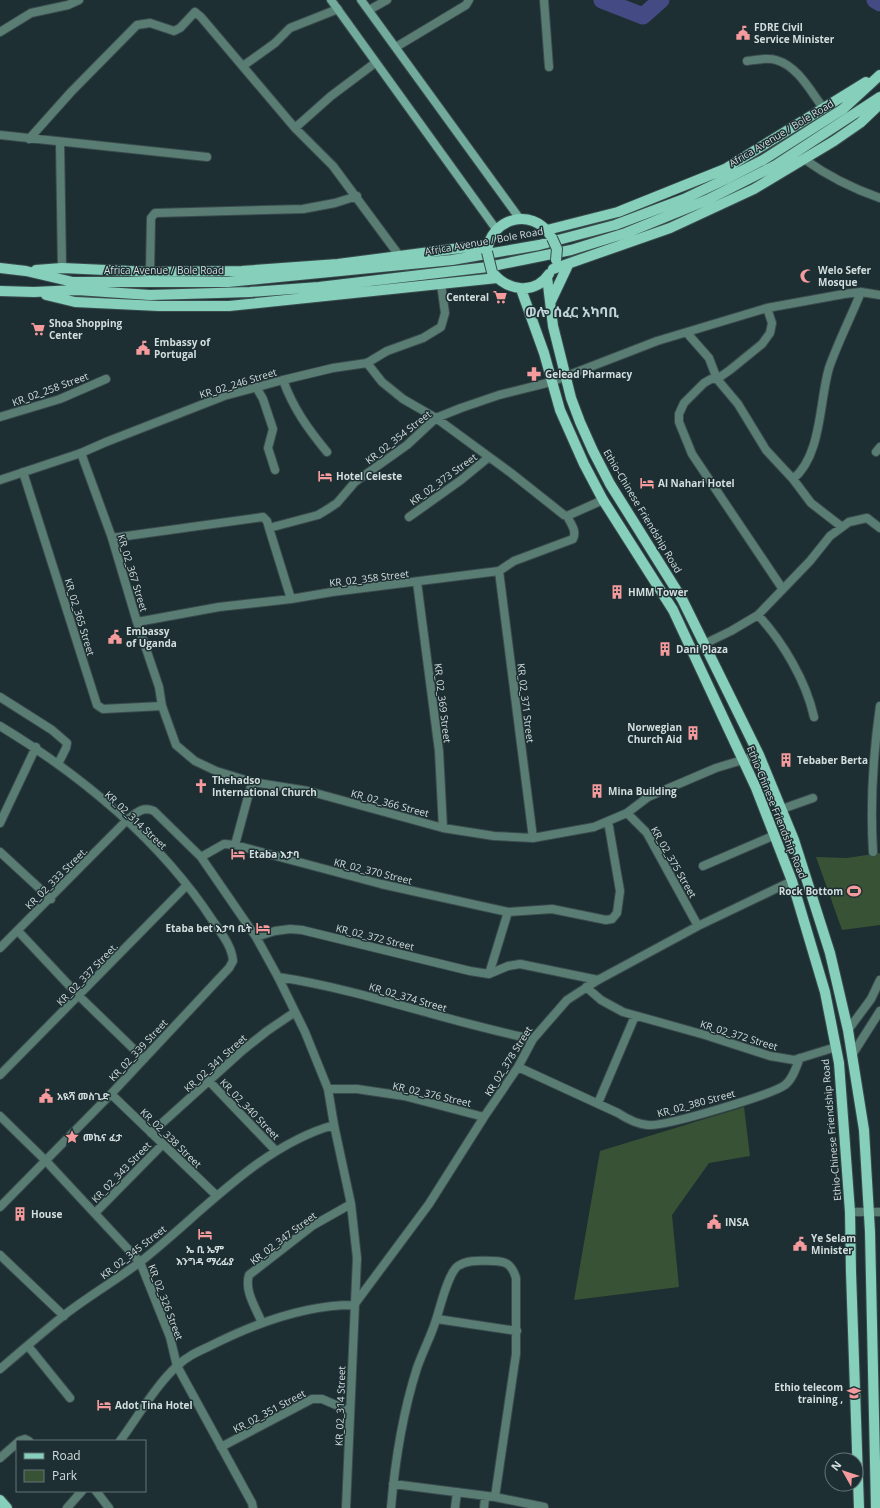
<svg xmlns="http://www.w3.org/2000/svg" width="880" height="1508" font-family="'Open Sans','Noto Sans Ethiopic',sans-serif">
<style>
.green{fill:#385235}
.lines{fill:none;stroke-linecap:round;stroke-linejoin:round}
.river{stroke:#444b84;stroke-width:17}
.minor-casing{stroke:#3a4b4e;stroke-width:10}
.tertiary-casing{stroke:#3a4b4e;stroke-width:10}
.secondary-casing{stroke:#3a4b4e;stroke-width:10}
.primary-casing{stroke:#3a4b4e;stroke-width:12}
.minor{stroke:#5a7d73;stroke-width:8}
.tertiary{stroke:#5a7d73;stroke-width:8}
.secondary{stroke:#72ab9c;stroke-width:8}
.primary{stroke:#85cfbb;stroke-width:10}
.primary-bridge-casing{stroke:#3a4b4e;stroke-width:12;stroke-linecap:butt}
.primary-bridge{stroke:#85cfbb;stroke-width:10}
.labels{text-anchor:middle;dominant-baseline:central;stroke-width:3;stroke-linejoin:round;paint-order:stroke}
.poi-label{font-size:10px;font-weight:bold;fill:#d2ddde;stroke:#1d2f32;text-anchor:start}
.street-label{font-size:10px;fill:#d2ddde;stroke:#1d2f32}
.district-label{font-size:14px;font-weight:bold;fill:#bfd4d8;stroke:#1d2f32}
</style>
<rect width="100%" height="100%" fill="#1d2f32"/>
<path class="green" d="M880 853V925L842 930 816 857 847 858Z
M744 1107 750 1156 709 1163 672 1215 679 1287 574 1300 600 1151Z"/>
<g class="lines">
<path class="river" d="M602 0 643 16 661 0
M875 0 880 3"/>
<defs>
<path id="minor" d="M544 0 549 67
M369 10 387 0
M0 32 31 13 68 5 79 0
M396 47 466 5 469 0
M747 61C756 60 767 57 776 60 798 66 811 92 824 109
M243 66 275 43 290 28 338 9
M295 128 331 96 375 63
M0 135 207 157
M29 139 71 92 137 25 150 23 174 31 180 28 195 12 201 17 295 128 333 166 398 254 401 255
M60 142 62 268
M804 159C829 177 851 188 880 198
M150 272 151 218 155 213 303 209 335 203 357 196
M767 308 772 323 770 333 762 344 730 370 717 379H711L704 383 684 403 679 414V422L692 454 782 588
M687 333 709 358 717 379 738 404 766 450 793 479 811 503 842 527
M367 363 382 382 403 399 436 418 511 473 564 515 567 516 603 500
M283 380C293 408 308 429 327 452
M256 387 263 399 273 429 268 448 275 470
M0 417 60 399 106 379
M876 452 880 447
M81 453 112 538 137 622 159 687 162 706 176 745 195 761 216 771 252 782 308 791 443 828 494 836 533 838 594 827 627 813 648 797 716 768 759 755
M23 472 97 705 103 709 162 706
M793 479C822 455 819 402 829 368 838 342 851 317 861 292
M409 517 461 480 489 457
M269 528 318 515 328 509 337 503 355 482 407 445 436 418 461 408 499 395 551 382 657 341 767 308 844 294 861 292 880 295
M112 538 263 517 267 521 269 528 291 599
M499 571 533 838
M417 582 439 751 443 828
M758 615C783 642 806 681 814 717
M137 622 219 607 291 599 332 592 499 571 514 561 573 539C577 531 571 524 567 516
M704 644 731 631 758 615 810 561 830 536 849 522 867 518 880 528
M0 697 52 730 67 743 66 748 58 764
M0 726C81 775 161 841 213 921 221 933 232 946 233 961L229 968 111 1094 0 1207
M782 809 813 798
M627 813 647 833 698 926
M0 823 36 747
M235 845 252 782
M0 852 51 899
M873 852C870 803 873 755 880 706
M703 866 775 835
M18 931 79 996 144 1059
M256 937 275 931 290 929 302 930 470 971 489 974 508 966 520 964 598 980
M0 948 126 821C136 813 142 806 154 811L201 857
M489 974 508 912
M278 977C364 990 447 1022 533 1039
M586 987 601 1000 623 1012 705 1035 770 1056 794 1060 836 1047
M848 1030 871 999 880 980
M852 1055 880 1011
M518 1067 618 1113C627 1119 636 1124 648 1125 664 1127 771 1095 785 1085 793 1079 796 1067 800 1058
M0 1075 187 885
M210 1082 276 1151
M328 1089H357L404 1096 484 1117
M111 1094 217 1196
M598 1103 635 1016
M334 1125 328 1089 305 1032 278 977 256 937 201 857 224 844 235 845 381 884 508 912 552 909 606 920 612 919 617 913 620 891 608 821
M151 1133 243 1050 267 1031 295 1012
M850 1212H880
M95 1213 162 1145
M0 1255 64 1316
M354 1305 429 1204 484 1117 518 1067 533 1039 567 1000 598 980 698 926 792 881
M437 1319 517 1331
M262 1323C256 1308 244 1291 249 1275L312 1226 351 1204
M28 1346 70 1398
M0 1369C21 1351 42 1333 63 1316 87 1297 115 1281 140 1262 200 1215 259 1146 334 1125L351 1204 357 1258 346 1508
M19 1441 25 1439 29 1441
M120 1441C137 1418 156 1385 177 1366 186 1357 197 1352 208 1347 253 1324 303 1305 353 1305
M221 1447 312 1399H322L350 1411
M0 1458 17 1443
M393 1484 495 1497 544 1507
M96 1491 109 1508
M67 1508 82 1491
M391 1508C395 1461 403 1412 417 1368 423 1351 431 1336 436 1320 440 1308 448 1273 458 1266 468 1259 481 1261 493 1261 507 1261 512 1265 516 1278V1354L495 1497
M455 1508 457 1492
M484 1508 485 1497"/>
<path id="tertiary" d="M0 480 81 453 106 442 224 396 283 380 333 368 367 363 387 351 423 338 441 327 445 313 441 284
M0 1116 46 1161 140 1262 170 1337 177 1366 252 1503 253 1508"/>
<path id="secondary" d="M331 0 496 229
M361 0 520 219"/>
<path id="primary" d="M547 230 618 212 725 169 866 82
M487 252C490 218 532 207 550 235
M0 268 26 271 73 282H228L452 260 539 245 615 225 684 199 726 179 763 160 843 109 880 75
M553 269 670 228 754 189 834 141 860 123 880 104
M36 270 62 268 150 272 242 271 338 264 476 246 487 247
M493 273C508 291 535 295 549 274
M547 277 553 326 571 398 580 422 593 451 610 484 682 599 759 755 794 840 830 953 848 1030 864 1130 870 1232 876 1508
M521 289 544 353 560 410 584 464 603 500 673 610 756 788 792 881 825 992 839 1063 850 1212 851 1272 859 1508
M0 291 34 292 77 290 150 295 250 292 319 287 488 267 527 259 571 250 626 233 707 200 776 165 880 97
M46 295 75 302 159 306H229L497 278
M551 301 568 265
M0 1500 7 1508"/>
</defs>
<use href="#minor" class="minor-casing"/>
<use href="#tertiary" class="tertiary-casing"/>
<use href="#secondary" class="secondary-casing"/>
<use href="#primary" class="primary-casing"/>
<use href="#minor" class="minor"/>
<use href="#tertiary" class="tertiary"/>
<use href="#secondary" class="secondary"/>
<use href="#primary" class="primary"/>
<defs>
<path id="primary-bridge" d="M552 238 557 249 556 260
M487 252 492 272"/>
</defs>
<use href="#primary-bridge" class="primary-bridge-casing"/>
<use href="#primary-bridge" class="primary-bridge"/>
</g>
<defs>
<symbol id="civic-bare" viewBox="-9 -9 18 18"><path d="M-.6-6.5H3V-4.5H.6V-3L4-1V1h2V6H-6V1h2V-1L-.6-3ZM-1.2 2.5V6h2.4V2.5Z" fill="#f59b9e" stroke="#1d2f32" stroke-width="2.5" paint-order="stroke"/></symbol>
<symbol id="mosque-bare" viewBox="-9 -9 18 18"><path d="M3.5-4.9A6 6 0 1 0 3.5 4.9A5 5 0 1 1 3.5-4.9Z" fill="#f59b9e" stroke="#1d2f32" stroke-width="2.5" paint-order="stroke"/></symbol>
<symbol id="supermarket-bare" viewBox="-9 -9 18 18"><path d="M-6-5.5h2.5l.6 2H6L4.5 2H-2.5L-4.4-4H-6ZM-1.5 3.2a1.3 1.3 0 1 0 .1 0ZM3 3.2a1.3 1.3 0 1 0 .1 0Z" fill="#f59b9e" stroke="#1d2f32" stroke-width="2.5" paint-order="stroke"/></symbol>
<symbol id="pharmacy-bare" viewBox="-9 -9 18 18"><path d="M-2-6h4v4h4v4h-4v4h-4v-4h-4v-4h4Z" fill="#f59b9e" stroke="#1d2f32" stroke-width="2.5" paint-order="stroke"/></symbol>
<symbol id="hotel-bare" viewBox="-9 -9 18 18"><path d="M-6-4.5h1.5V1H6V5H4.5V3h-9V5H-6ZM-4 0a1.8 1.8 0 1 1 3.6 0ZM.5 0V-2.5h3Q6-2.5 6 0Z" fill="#f59b9e" stroke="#1d2f32" stroke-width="2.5" paint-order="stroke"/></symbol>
<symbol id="building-bare" viewBox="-9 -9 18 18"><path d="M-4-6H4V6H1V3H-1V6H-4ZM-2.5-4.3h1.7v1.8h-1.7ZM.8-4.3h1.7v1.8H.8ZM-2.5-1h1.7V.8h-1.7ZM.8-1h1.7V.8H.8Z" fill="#f59b9e" stroke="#1d2f32" stroke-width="2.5" paint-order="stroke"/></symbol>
<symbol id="church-bare" viewBox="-9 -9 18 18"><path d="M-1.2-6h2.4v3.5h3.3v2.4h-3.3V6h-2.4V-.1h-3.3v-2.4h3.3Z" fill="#f59b9e" stroke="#1d2f32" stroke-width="2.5" paint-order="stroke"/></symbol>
<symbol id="stadium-bare" viewBox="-9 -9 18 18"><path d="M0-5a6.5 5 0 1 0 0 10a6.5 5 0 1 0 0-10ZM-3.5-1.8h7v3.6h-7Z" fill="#f59b9e" stroke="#1d2f32" stroke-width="2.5" paint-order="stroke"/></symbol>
<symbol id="sight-bare" viewBox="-9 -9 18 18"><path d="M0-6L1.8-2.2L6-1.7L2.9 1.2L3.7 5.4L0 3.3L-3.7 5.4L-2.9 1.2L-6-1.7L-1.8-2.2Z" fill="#f59b9e" stroke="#1d2f32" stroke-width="2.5" paint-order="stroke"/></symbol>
<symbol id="university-bare" viewBox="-9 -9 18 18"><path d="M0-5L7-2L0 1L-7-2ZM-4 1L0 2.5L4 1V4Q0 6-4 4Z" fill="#f59b9e" stroke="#1d2f32" stroke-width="2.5" paint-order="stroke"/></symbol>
</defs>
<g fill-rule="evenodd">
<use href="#civic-bare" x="733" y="23" width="20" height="20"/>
<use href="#mosque-bare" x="797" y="266" width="20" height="20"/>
<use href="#supermarket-bare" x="490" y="287" width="20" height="20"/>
<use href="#supermarket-bare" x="28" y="319" width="20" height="20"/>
<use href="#civic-bare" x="133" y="338" width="20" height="20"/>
<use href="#pharmacy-bare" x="524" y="364" width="20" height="20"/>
<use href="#hotel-bare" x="315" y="466" width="20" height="20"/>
<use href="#hotel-bare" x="637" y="473" width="20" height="20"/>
<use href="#building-bare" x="607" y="582" width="20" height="20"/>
<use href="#civic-bare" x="105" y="627" width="20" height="20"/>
<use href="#building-bare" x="655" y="639" width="20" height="20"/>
<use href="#building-bare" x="683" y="723" width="20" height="20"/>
<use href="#building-bare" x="776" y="750" width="20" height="20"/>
<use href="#church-bare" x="191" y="776" width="20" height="20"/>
<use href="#building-bare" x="587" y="781" width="20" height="20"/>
<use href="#hotel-bare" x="228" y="844" width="20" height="20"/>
<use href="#stadium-bare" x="844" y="881" width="20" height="20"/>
<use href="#hotel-bare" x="253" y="918" width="20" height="20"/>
<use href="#civic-bare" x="36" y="1086" width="20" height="20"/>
<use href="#sight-bare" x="62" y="1127" width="20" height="20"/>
<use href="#building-bare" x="10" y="1204" width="20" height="20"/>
<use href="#civic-bare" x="704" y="1212" width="20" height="20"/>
<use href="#hotel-bare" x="195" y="1224" width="20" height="20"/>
<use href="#civic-bare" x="790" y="1234" width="20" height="20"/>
<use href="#university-bare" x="844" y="1383" width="20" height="20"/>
<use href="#hotel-bare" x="94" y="1395" width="20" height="20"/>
</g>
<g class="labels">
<g class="poi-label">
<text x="754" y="27">FDRE Civil<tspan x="754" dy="12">Service Minister</tspan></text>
<text x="818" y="270">Welo Sefer<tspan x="818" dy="12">Mosque</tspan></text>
<text x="489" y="297" text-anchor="end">Centeral</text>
<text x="49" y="323">Shoa Shopping<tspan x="49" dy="12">Center</tspan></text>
<text x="154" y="342">Embassy of<tspan x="154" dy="12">Portugal</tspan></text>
<text x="545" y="374">Gelead Pharmacy</text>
<text x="336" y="476">Hotel Celeste</text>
<text x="658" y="483">Al Nahari Hotel</text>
<text x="628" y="592">HMM Tower</text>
<text x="126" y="631">Embassy<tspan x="126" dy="12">of Uganda</tspan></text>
<text x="676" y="649">Dani Plaza</text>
<text x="682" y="727" text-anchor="end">Norwegian<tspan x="682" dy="12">Church Aid</tspan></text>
<text x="797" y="760">Tebaber Berta</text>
<text x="212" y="780">Thehadso<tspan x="212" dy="12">International Church</tspan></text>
<text x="608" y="791">Mina Building</text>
<text x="249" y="854">Etaba እታባ</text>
<text x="843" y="891" text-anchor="end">Rock Bottom</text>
<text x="252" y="928" text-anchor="end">Etaba bet እታባ ቤት</text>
<text x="57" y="1096">አዪሻ መስጊድ</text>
<text x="83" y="1137">መኪና ፈታ</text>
<text x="31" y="1214">House</text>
<text x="725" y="1222">INSA</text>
<text x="811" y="1238">Ye Selam<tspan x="811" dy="12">Minister</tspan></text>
<text x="205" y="1249" text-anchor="middle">ኤ ቢ ኤም<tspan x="205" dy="12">እንግዳ ማረፊያ</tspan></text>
<text x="843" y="1387" text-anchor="end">Ethio telecom<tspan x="843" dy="12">training ,</tspan></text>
<text x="115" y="1405">Adot Tina Hotel</text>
</g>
<g class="street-label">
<text transform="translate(781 133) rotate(-31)">Africa Avenue / Bole Road</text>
<text transform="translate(484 241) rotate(-10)">Africa Avenue / Bole Road</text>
<text x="164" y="270">Africa Avenue / Bole Road</text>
<text transform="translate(238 383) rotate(-17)">KR_02_246 Street</text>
<text transform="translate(50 389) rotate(-20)">KR_02_258 Street</text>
<text transform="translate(398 437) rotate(-38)">KR_02_354 Street</text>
<text transform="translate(443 479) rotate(-36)">KR_02_373 Street</text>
<text transform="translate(643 511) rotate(59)">Ethio-Chinese Friendship Road</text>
<text transform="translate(133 573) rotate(73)">KR_02_367 Street</text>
<text transform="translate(369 578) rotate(-7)">KR_02_358 Street</text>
<text transform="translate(80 617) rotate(73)">KR_02_365 Street</text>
<text transform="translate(443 703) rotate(83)">KR_02_369 Street</text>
<text transform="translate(526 703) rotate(83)">KR_02_371 Street</text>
<text transform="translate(390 803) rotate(15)">KR_02_366 Street</text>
<text transform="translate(777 812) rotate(68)">Ethio-Chinese Friendship Road</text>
<text transform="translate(136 820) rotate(43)">KR_02_314 Street</text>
<text transform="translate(674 862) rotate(60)">KR_02_375 Street</text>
<text transform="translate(373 871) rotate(14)">KR_02_370 Street</text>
<text transform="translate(56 878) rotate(-45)">KR_02_333 Street.</text>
<text transform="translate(375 937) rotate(14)">KR_02_372 Street</text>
<text transform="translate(87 974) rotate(-46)">KR_02_337 Street.</text>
<text transform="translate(408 997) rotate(16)">KR_02_374 Street</text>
<text transform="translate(739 1035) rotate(17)">KR_02_372 Street</text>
<text transform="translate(138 1050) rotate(-47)">KR_02_339 Street</text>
<text transform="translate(508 1061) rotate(-58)">KR_02_378 Street</text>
<text transform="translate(215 1063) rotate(-42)">KR_02_341 Street</text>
<text transform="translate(432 1094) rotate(13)">KR_02_376 Street</text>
<text transform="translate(696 1103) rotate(-15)">KR_02_380 Street</text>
<text transform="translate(250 1109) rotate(46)">KR_02_340 Street</text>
<text transform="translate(831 1130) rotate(-95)">Ethio-Chinese Friendship Road</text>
<text transform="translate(171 1138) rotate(44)">KR_02_338 Street</text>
<text transform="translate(121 1172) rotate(-46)">KR_02_343 Street</text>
<text transform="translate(283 1238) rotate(-37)">KR_02_347 Street</text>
<text transform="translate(133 1252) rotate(-38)">KR_02_345 Street</text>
<text transform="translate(166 1302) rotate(69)">KR_02_326 Street</text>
<text transform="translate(340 1406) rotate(-88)">KR_02_314 Street</text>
<text transform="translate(269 1411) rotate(-28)">KR_02_351 Street</text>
</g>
<g class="district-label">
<text x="572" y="311">ወሎ ሰፈር አካባቢ</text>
</g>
</g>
<rect x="16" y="1440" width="130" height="52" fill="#1d2f32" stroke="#657577"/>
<rect x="24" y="1453" width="20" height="6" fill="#85cfbb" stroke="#657577"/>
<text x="52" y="1460" font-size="12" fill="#d2ddde">Road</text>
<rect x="24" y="1470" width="20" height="12" fill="#385235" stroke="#657577"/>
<text x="52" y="1480" font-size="12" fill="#d2ddde">Park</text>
<g transform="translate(844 1472) rotate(309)"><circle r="19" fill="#1d2f32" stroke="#657577"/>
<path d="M0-3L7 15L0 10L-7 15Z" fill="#f59b9e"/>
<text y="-6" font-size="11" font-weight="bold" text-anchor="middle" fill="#d2ddde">N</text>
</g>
</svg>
